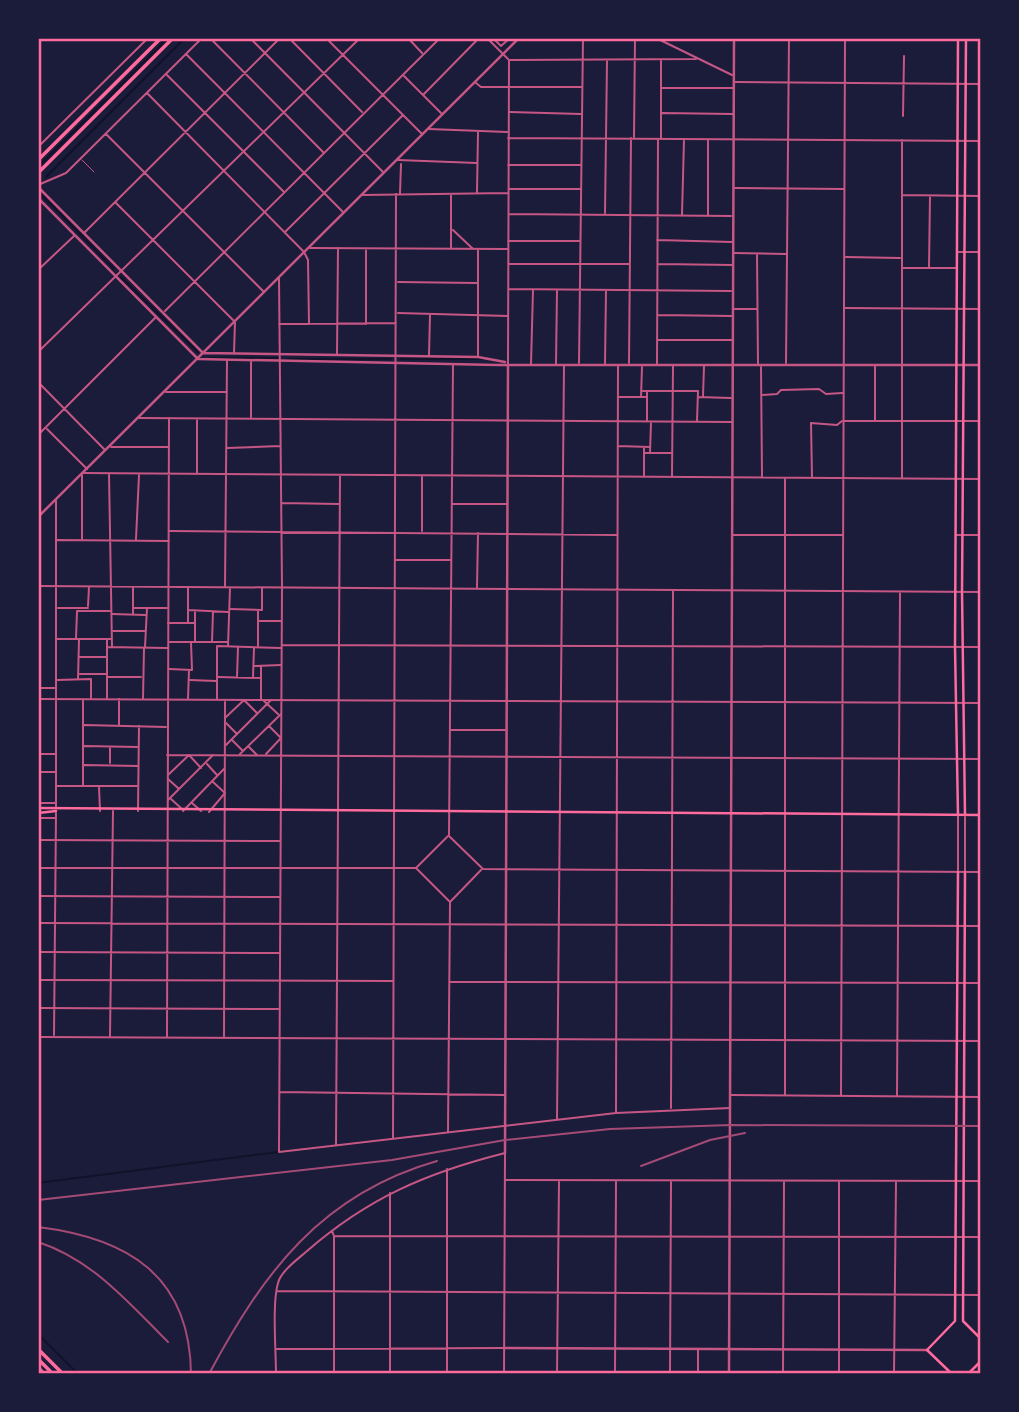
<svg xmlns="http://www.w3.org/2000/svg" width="1019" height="1412" font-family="'Sofia Sans Condensed',sans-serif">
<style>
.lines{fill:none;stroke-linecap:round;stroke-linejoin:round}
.stream{stroke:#12122b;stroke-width:2}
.service{stroke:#c65784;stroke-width:1}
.pedestrian{stroke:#c65784;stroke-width:2}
.minor{stroke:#c65784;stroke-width:2}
.tertiary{stroke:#c65784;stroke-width:2.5}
.secondary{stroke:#ff6b9d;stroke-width:2.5}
.primary{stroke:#ff6b9d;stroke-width:3.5}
.rail{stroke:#a44b75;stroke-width:2}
.neatline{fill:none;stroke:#ff6b9d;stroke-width:2.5}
</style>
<rect width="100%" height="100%" fill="#1b1b3a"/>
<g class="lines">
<path class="stream" d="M38 167 168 38
M46 177 185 38
M39 192 114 269
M121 277 198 352
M209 358H277
M288 359H391
M401 359H484
M38 1183 278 1152
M38 1334 78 1374"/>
<path class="service" d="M82 160 94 172"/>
<path class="pedestrian" d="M734 309H757
M812 477 811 423 837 425 842 421
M88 606 89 587
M58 608H88
M133 608H167
M230 609 262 610V588
M188 610 228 612
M77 611H110
M195 612V641
M133 613V588
M112 614 145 615
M258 621H281
M168 623H194
M188 623V587
M113 631H145
M76 638 77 612
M212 642 213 612
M258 646V610
M145 647 147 608
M80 657H106
M255 666 281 665
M261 666V699
M169 669 192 670 191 642
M80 674H106
M108 677H141
M218 677 261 678
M237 677 238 647
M253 677 254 648
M91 679V698
M57 680 91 679
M78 680 79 639
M190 680 216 681
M143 699 144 648
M188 699 189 670
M264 701 278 714
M226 717 244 700 257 713
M226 723 237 734
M232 740 243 751
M226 745 271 700
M249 747 257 755
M240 754 281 714
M266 754 281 738 269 726
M207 764 217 775
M168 775 189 755 201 768
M168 779 179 789
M171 799 182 809
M168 800 213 755
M192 803 201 811
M183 811 224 769
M209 812 225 793 213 782"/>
<path class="minor" d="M210 38 323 152
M250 38 383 172
M289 38 362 112
M326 38 422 134
M408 38 422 53
M487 38 508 59
M493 38 501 46 510 38
M656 38 732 75
M186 54 343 212
M510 60 696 59
M661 61V138
M167 75 284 192
M404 76 442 114
M734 82 981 84
M476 83 481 87H581
M662 88H733
M147 93 304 252 308 260 309 324
M423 95 479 38
M510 112 581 114
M662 113 733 114
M903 116 904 56
M429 129 507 132
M106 134 264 292
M634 137 635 38
M508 138 981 141
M38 147 148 38
M398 160 477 163
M508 165H580
M38 185 66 173 202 38
M735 188 844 189
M509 189H581
M477 192 478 132
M400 193 401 164
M363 195 508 193
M902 195 981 196
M115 202 235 322 234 353
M605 213 607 61
M509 214 731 216
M682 214 684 140
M708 215V140
M453 230 472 248
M285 232 403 115
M84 233 280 38
M657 240 732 242
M508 241H579
M310 248 507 249
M451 248V194
M478 249V356
M957 252H981
M733 253 786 254
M757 254 758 365
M846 257 900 258
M508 264H629
M658 264 733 265
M902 268H956
M929 268 930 196
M38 270 74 236
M279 278 282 587 279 1152 616 1113 730 1108
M398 282 477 283
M509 289 731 291
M845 308 981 309
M165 311 440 38
M398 313 508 316
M658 315 732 316
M279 324 396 323
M366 324V250
M657 340H732
M38 352 360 38
M337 354 338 248
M429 355 430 315
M251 362V417
M508 363 509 60
M579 363 583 38
M629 363 631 138
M786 363 789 38
M531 364 533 290
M556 364 557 290
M605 364 606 290
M657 365 658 139
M761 367 762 476
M38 382 104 449
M641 391H698L697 421
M166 392H227
M763 395 777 394 781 390 819 389 826 394 842 393
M703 396 704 366
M619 397H647
M641 397 642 367
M698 397 731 398
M139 418 732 422
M875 420V366
M647 421V392
M844 421H981
M47 429 87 469
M38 435 156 317
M618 446 650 447
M111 447H168
M227 448 280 446
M644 448V477
M645 453H671
M650 453 651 422
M83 473 981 479
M197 473V419
M109 474 112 647
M672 476 673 366
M902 477V140
M785 479V1095
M56 501V807
M282 503 339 504
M453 504H507
M170 531 616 535
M422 531V477
M733 535H842
M957 535H981
M136 539 139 475
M57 540 169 541
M82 540V475
M396 560H450
M38 586 981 592
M225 587 227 361
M477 587 478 533
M57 639H111
M107 639V698
M170 642H228
M282 645 981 647
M217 646 281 648
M228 646 230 588
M107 647 167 648
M38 688H55
M38 699 981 703
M119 699V725
M83 700V786
M217 700V647
M84 725 166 727
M451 730H505
M84 746 138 747
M38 754H55
M167 755 981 759
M110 763V748
M84 765 138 766
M38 772H55
M56 786H137
M99 787 100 811
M38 803H55
M138 811 139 726
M958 816V870
M965 817V871
M38 818H55
M449 835 453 364
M449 836 483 869 981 872
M38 840 279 841
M38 868H416L448 836
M416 868 449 901
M38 896 280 897
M451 901 481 870
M38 923 981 926
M38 952 279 953
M38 980 392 981
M450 982 981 983
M38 1008 279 1009
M54 1035 56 813
M110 1036 113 811
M167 1036 169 418
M224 1036 225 702
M38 1037 981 1041
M280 1092 504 1095
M731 1095 981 1097
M841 1095 845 38
M897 1096 900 593
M671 1108 673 590
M616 1112 618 365
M557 1119 564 365
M448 1132 450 902
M393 1138 396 194
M336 1144 340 475
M506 1180 981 1181
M390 1193V1374
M332 1231 334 1236V1374
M334 1236 981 1237
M277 1291 981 1295
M277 1349 503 1348
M698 1350V1374
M276 1374C276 1351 272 1303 278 1283 281 1271 298 1259 307 1251 368 1198 426 1173 505 1153L504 1374
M447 1374V1169
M557 1374 559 1181
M615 1374 616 1182
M670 1374 671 1182
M783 1374 784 1182
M839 1374V1182
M894 1374 896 1182"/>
<path class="tertiary" d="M38 187 203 353 478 357 505 362
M38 198 198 359
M198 359 497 365H981
M38 517 519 38
M505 1153 508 364
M504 1348 927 1350
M729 1374 734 38"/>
<path class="secondary" d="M38 808 981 815
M38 813 56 811
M958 815 955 647 958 38
M965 815 962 592 966 38
M965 872 963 1321 981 1339
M38 1367 45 1374
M952 1374 927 1350 955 1321 958 872
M968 1374 981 1361"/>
<path class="primary" d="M38 160 161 38
M38 173 173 38
M38 1349 63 1374
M38 1359 53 1374"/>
<path class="rail" d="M641 1166 710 1140 745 1133
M38 1200 392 1160 505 1140 610 1129 731 1125 981 1126
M38 1227C127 1238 190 1275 191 1374
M38 1242C93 1260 129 1303 168 1342
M209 1374C263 1273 321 1194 437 1161"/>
</g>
<rect width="1019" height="1412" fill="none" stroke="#1b1b3a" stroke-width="80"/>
<rect x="40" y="40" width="939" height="1332" class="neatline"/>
</svg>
